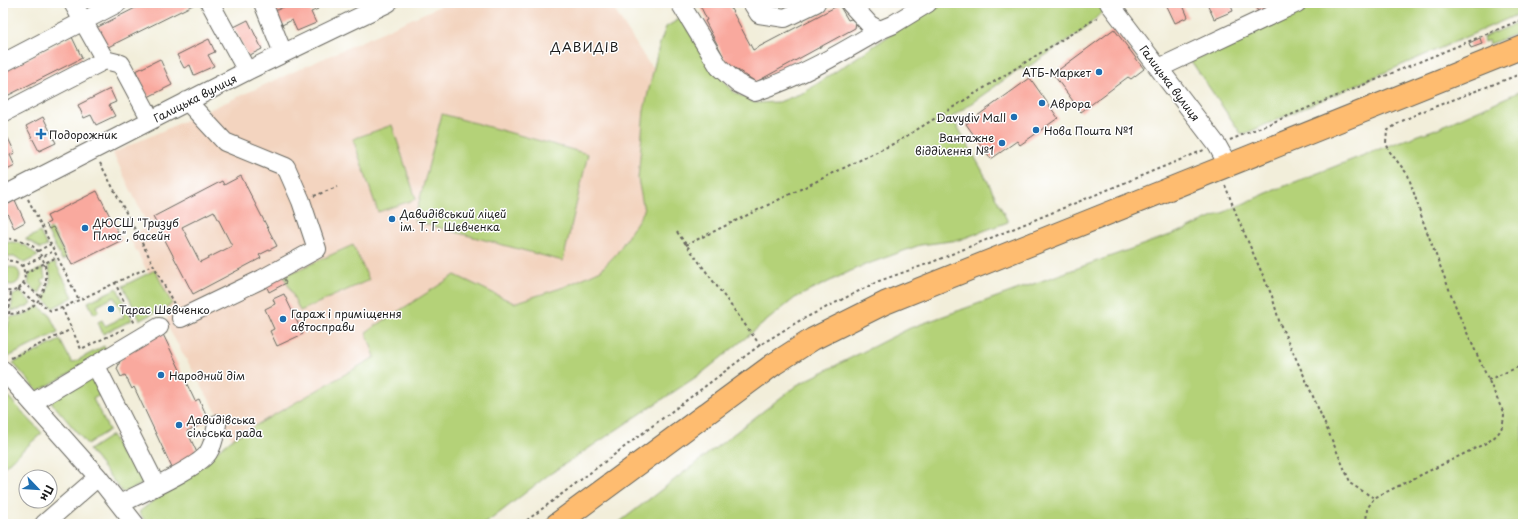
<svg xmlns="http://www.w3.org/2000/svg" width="1526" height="527" font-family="'Playpen Sans',sans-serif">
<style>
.built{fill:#f3d4bf}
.green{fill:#b4d278;stroke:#68774a}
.building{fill:#f9a99e;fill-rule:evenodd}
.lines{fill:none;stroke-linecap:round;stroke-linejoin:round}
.minor-casing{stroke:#67665e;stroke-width:20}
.major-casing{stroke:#67665e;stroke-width:24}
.path{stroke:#67665e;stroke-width:2;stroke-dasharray:3 3;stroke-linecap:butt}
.minor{stroke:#fff;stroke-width:18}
.major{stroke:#febc70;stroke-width:22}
.poi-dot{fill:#1f6fb2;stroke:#fff;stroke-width:1.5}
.labels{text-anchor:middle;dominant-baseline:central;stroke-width:3;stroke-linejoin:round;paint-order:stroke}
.poi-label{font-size:11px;fill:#1c1c1c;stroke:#fff;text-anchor:start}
.street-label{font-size:11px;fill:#1c1c1c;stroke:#fff}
.quarter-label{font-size:13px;letter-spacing:1px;fill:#1c1c1c;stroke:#fff}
</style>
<rect width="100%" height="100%" fill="#fff"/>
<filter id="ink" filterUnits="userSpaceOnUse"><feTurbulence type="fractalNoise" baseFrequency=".025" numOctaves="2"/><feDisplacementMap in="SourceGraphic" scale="8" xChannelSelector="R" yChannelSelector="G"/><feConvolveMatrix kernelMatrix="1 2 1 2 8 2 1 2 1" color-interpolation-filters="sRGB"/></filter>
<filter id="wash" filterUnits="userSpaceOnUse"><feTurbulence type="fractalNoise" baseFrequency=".012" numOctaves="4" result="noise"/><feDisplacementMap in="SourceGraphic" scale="16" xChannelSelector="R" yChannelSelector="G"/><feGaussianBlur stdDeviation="0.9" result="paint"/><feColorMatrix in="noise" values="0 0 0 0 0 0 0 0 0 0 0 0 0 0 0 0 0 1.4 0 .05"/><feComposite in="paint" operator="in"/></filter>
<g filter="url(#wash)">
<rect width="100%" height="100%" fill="#f2eeda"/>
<path class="built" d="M447 3H610L647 61 654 68 644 110 638 179 644 211 617 253 601 270 564 287 514 303 455 275 376 356 232 439 166 324 169 312 129 237 148 226 113 153Z"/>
<path class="green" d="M938 3H1097L1103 11 1085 29 1028 67 1018 70 952 117 982 170 1008 222 959 240 920 245 857 268 795 298 702 373 547 476 485 524H147L139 512 232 439 375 357 366 332 455 275 514 303 564 287 601 270 617 253 644 211 638 179 644 110 659 46 666 27 681 18 708 64 735 93 755 103 779 102 805 92Z
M1317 3H1523V12L1242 135 1191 61Z
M1523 21V31L1490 44 1489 40 1484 42 1483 37Z
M1523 90V524H617L797 385 910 328 1187 229 1267 193 1382 148 1436 129Z
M442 114 588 154 563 261 414 221Z
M392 125 416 199 378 212 353 139Z
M52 229 66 258 62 260 47 231Z
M40 232 47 246 40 249 33 243 26 240V239Z
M12 242 20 243 22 246 25 245 38 256 24 263 16 257H8L3 243Z
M353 245 369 280 300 311 284 276Z
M55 262 73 297 53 308 44 299C50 286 52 279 48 265Z
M2 276a9 9 0 1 1 18 0a9 9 0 1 1-18 0Z
M43 268 45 278 42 281 44 284 39 294 28 284 29 279V274Z
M155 270 172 304 140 320 123 286Z
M117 288 132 320 103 334 98 322 102 320 105 326 124 317 114 297 97 306 99 311 94 314 88 302Z
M20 292 32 303 25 308 22 307 21 309 11 311 13 295Z
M38 306 49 314 58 332 8 357 3 352C3 338 8 331 10 317L27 314Z
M60 340 72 363 104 346 107 353 38 391 13 363Z
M91 374 103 393 93 399 109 430 87 444 52 403V401Z
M3 391 42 433 3 468Z
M112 435 122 456 134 458 149 481 123 493 89 450Z"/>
<g id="blocks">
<path class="building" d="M145 3H197L106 48 96 28Z
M292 3H315L318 9 311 12 316 23 297 31 292 20 282 25 275 11Z
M699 3H731L733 6 730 7 753 50 839 5 848 20 851 19 856 22 855 28 756 82 727 63 705 21 707 20Z
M1168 3H1182L1188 17 1175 23 1166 4Z
M1207 3H1230L1233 11 1214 19Z
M1254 3H1276L1259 14Z
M248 20 262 49 248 56 234 27Z
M1114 29 1144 69 1131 79 1128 77 1081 112 1053 74Z
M72 37 82 58 3 98V71Z
M1480 38 1482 44 1471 48 1469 43Z
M209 39 215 52 208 55 214 66 194 75 190 65 184 68 177 55Z
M160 59 172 85 148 97 136 71Z
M1030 78 1058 118 1020 145 1017 141 991 159 966 124Z
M110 89 116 102 109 105 115 116 96 125 91 115 84 118 78 105Z
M43 117 56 143 39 151 26 126Z
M8 138 15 153 10 155 15 166 3 172V141Z
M241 176 277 246 259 255 261 258 193 294 153 217 222 181 224 185ZM214 211 232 246 200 262 182 227Z
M97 191 122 240 72 265 53 227 49 229 46 224 50 222 47 216Z
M15 200 25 222 14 228 4 207Z
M282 275 286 283 269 292 265 283Z
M284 294 303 334 277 346 270 331 274 329 265 309 275 304 273 299Z
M161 330 195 401 199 399 209 421 187 431 199 457 173 470 134 387 132 389 125 375 121 377 117 369 120 361 128 349Z"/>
</g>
</g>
<g filter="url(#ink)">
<use href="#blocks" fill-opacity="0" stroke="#67665e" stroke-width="1"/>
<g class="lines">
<defs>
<path id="minor" d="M73 3 105 60 121 64 151 120
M210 3 247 71
M263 3 283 53
M680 3 719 67 737 83 755 92C800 77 839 54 880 30
M752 3 759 14 785 18 816 3
M850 3 870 25 880 30 892 25 928 3
M1109 3 1217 145 1228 165
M3 63 118 3
M1159 68 1297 3
M3 113 105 60
M3 196 247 71 388 3
M181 318 262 279 317 249 301 201 286 167 225 142 187 101
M96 366 156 485
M3 370 98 477 135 524
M32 403 159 327
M120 504C139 494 198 468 208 453 214 444 215 434 217 424
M44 524 98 477"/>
<path id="major" d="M557 524 774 364 813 339 885 303 1523 47"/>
</defs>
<use href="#minor" class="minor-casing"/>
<use href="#major" class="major-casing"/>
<path class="path" d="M1230 140 1523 19
M100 163 175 306
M1225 185 1239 221 1272 296 1280 324 1305 378 1351 484 1374 498
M314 196 337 187
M28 199 79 300
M677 232 760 345
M3 239C65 234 56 323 3 313
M686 245 897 142 1100 16
M38 251 51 244
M3 252 7 261
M3 262C32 253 32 299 3 290
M22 266 54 251
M25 273 57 257
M23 283 41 297
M115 283 153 265
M18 289 36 303
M39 302 51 311 62 308
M3 303 5 290
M161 312 170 308
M9 314 11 291
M3 329 5 314
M124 329 81 349 62 308 115 283 135 324
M11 358 72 329
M1488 380 1523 365
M522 524 760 345 799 321 879 281 930 263 1204 150
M1366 524 1367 509 1374 498 1488 442C1500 433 1503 430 1504 414L1459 315 1424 224 1408 175 1390 152 1386 143 1387 131 1400 122 1421 112 1523 73"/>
<use href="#minor" class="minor"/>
<use href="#major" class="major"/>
</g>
</g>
<g class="poi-dot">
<circle cx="1099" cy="72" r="4"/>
<circle cx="1042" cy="103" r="4"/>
<circle cx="1014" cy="117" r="4"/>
<circle cx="1036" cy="130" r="4"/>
<path d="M39 128h4v4h4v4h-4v4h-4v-4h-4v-4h4z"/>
<circle cx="1002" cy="143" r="4"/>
<circle cx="392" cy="219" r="4"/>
<circle cx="85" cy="228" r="4"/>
<circle cx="111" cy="309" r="4"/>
<circle cx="283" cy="319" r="4"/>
<circle cx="161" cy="375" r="4"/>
<circle cx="179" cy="425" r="4"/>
</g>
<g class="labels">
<g class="poi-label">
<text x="1091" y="72" text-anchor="end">АТБ-Маркет</text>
<text x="1050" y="103">Аврора</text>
<text x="1006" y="117" text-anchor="end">Davydiv Mall</text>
<text x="1044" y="130">Нова Пошта №1</text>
<text x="49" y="134">Подорожник</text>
<text x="994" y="137" text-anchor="end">Вантажне<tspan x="994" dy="13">відділення №1</tspan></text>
<text x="400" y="213">Давидівський ліцей<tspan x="400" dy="13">ім. Т. Г. Шевченка</tspan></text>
<text x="93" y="222">ДЮСШ "Тризуб<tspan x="93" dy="13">Плюс", басейн</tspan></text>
<text x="119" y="309">Тарас Шевченко</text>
<text x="291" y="313">Гараж і приміщення<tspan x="291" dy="13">автосправи</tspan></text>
<text x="169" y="375">Народний дім</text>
<text x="187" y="419">Давидівська<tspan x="187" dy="13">сільська рада</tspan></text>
</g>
<g class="street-label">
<text transform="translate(1170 83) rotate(53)">Галицька вулиця</text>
<text transform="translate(195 98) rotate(-27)">Галицька вулиця</text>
</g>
<g class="quarter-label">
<text x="585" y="46">ДАВИДІВ</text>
</g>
</g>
<rect width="1526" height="527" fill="none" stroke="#fff" stroke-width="16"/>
<g transform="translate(38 489) rotate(115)"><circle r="19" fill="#ffffff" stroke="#a4a4a4"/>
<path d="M0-3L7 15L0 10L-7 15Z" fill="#1f6fb2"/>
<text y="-6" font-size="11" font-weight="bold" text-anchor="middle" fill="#1c1c1c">Пн</text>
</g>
</svg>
